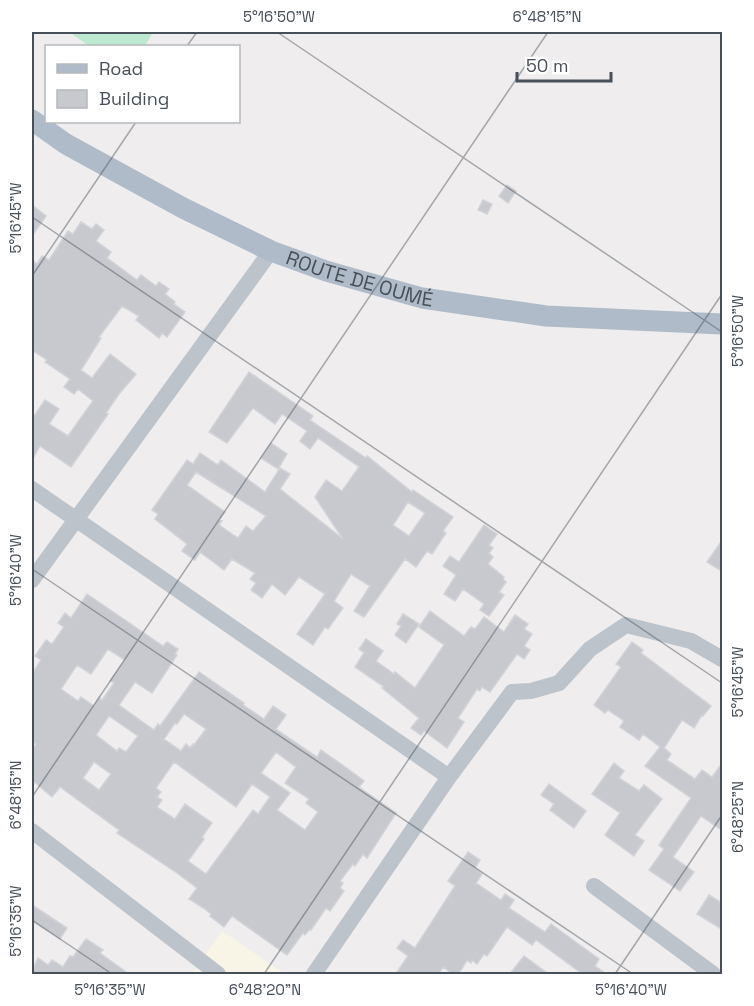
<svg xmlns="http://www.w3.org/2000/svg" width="754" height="1006" font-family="'Space Grotesk',sans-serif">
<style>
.commercial{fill:#f9f5e6}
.green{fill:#bee9d1}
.building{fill:#c7c9cf;stroke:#d1d3d8;stroke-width:1.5;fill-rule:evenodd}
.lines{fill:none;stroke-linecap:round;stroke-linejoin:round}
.minor{stroke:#bcc3cb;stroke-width:16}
.major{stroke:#afbbc9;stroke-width:21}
.ticks{fill:none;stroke:#474f58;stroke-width:1.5;stroke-opacity:0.45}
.labels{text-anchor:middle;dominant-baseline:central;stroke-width:4.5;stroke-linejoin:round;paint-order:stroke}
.street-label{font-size:20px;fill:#474f58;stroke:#fff}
.neatline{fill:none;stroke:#474f58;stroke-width:2}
.ticks-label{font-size:15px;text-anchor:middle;fill:#474f58}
</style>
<rect width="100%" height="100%" fill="#efeded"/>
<path class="commercial" d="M222 931 285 974H192Z"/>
<path class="green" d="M69 32H153L145 46H89Z"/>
<path class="building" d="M507 185 516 191 508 203 499 196Z
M483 200 492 204 487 214 478 210Z
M32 205 46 216 32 236Z
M81 222 92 229 96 224 104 230 96 241 111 252 107 258 137 280 141 275 156 286 159 282 169 289 165 294 175 302 174 304 185 312 167 337 162 333 159 338 136 320 139 316 122 306 99 337 101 338 81 370 92 378 110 354 136 374 119 394 106 413 108 414 71 467 40 446 32 460V419L45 400 59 409 49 424 68 436 93 401 78 389 74 394 64 387 70 379 45 362 47 360 32 350V260L37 264 42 256 49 260 68 231 73 234Z
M249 372 313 416 310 420 366 458 367 456 412 492 413 490 453 517 443 531 446 533 432 554 427 551 416 567 405 559 364 617 354 611 370 586 351 574 334 601 343 608 328 629 325 627 313 645 297 634 325 594 299 577 285 595 272 584 262 598 251 590 256 583 250 579 255 573 232 559 224 570 200 552 195 560 182 551 187 544 155 519 158 514 152 510 187 460 193 464 200 453 218 465 221 460 265 492 280 468 290 474 280 489 343 539 315 497 326 480 342 491 359 467 318 438 310 449 300 441 307 431 282 414 275 424 253 408 227 443 209 432ZM196 472 266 516 253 531 246 526 238 538 219 525 222 521 219 520 225 512 187 485ZM408 502 425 513 409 536 393 525Z
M271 443 287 454 278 469 261 458Z
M484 525 497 534 489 545 493 548 489 553 493 557 488 564 504 577 503 579 506 582 499 592 504 595 489 616 480 610 484 604 463 589 455 601 444 594 456 575 443 566 450 556 459 562Z
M723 539V572L707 562Z
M87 594 163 646 167 642 178 649 175 654 177 655 152 693 135 682 119 705 154 730 158 724 160 726 199 672 244 703 243 705 264 719 273 706 286 715 276 729 317 757 321 750 348 769 364 781 359 787 396 813 367 858 363 854 355 866 353 864 340 881 343 883 340 888 344 891 330 911 326 908 311 930 310 929 305 935 303 933 287 955 232 916 224 927 210 916 211 914 205 909 189 899 197 888 177 873 117 833 119 830 60 787 52 797 32 780V751L36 744 32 741V674L41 660 35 656 46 640 52 644 64 627 58 623 65 613 71 618ZM108 649 125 660 110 681 114 683 102 700 99 697 94 706 81 697 78 701 61 689 77 665 91 674ZM184 714 206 729 194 745 193 744 190 748 186 744 181 751 164 739 175 723 177 724ZM109 716 138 736 126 752 119 748 117 751 96 735ZM276 752 296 767 285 783 309 799 306 803 318 812 305 830 277 810 290 793 261 773ZM94 762 111 774 99 790 83 778ZM174 762 236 807 252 784 270 797 258 814 253 810 206 874 188 861 204 839 202 837 212 823 185 804 175 819 157 807 162 800 157 797 161 792 156 788Z
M430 611 464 636 471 627 475 629 484 617 504 632 515 615 528 624 524 629 532 634 524 646 530 650 524 659 517 654 490 692 482 687 480 691 477 689 458 718 464 722 447 748 424 731 421 735 411 728 419 718 382 688 384 687 355 667 364 653 359 649 366 639 383 651 376 661 394 674 395 672 415 688 444 645 419 627Z
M403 614 419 624 406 643 395 635 401 626 397 624Z
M632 642 643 650 641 653 711 706 703 716 702 715 694 728 682 720 664 748 671 754 667 760 695 779 702 770 712 777 723 762V831L701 816 673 857 694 872 680 891 649 870 664 849 659 845 691 798 645 766 660 747 643 734 639 740 620 727 624 721 608 710 605 713 594 705 621 667 616 664Z
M614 763 624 771 619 778 639 791 644 785 662 799 635 835 644 841 634 856 605 835 620 813 592 794Z
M549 784 586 811 574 828 550 810 554 804 541 795Z
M468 852 480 860 475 868 482 874 476 883 501 900 505 894 514 900 509 908 545 932 551 924 599 959 595 966 608 975H584L536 940 532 945 507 927 487 956 484 954 477 964 472 960 471 963 467 960 458 975H454L443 967 438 975H395L408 956 397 948 403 940 415 948 455 886 448 881Z
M709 895 723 904V930L697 914Z
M32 905 67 928 60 939 32 921Z
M86 939 103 950 100 953 130 975H37L32 971 38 958 48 965 52 960 63 967 70 956 73 957Z
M524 956 550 975H509Z"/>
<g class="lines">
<path class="minor" d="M32 489 449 777
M32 580 271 251
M32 831 218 974
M594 886 713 974
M314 974 449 777 512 692 531 691 559 683 590 649 626 625 691 641 722 659"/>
<path class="major" id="s1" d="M32 120 66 144 183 208 271 251 326 271 422 298 546 316 722 324"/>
</g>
<path class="ticks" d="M277 32 722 332M187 46 197 32M32 217 722 683M32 276 136 122M32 569 633 974M32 797 548 32M32 920 112 974M264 974 722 294M615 974 722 815"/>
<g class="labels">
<g class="street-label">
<text stroke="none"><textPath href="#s1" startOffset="366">ROUTE DE OUMÉ</textPath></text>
</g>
</g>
<rect width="754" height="1006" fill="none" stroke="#ffffff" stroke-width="66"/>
<rect x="45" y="45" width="195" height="78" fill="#ffffff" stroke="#b5b9bc" stroke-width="1.5"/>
<rect x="57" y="64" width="30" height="9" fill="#afbbc9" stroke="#b5b9bc" stroke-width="1.5"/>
<text x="99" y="75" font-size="18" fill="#474f58">Road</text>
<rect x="57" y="90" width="30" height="18" fill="#c7c9cf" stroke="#b5b9bc" stroke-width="1.5"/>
<text x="99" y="105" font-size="18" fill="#474f58">Building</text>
<path d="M517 72v9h94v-9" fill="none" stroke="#474f58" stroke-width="3"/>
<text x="526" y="72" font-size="18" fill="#474f58" stroke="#ffffff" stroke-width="4.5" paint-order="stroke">50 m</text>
<rect x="33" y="33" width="688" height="940" class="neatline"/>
<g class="ticks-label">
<text x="279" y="22">5°16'50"W</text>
<text x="547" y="22">6°48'15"N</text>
<text transform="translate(16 218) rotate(-90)" y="5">5°16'45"W</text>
<text transform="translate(738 331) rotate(-90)" y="5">5°16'50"W</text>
<text transform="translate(16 570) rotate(-90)" y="5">5°16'40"W</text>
<text transform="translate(738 682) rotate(-90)" y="5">5°16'45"W</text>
<text transform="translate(16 795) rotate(-90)" y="5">6°48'15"N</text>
<text transform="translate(738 817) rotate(-90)" y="5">6°48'25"N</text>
<text transform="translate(16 921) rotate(-90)" y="5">5°16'35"W</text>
<text x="110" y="995">5°16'35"W</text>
<text x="265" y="995">6°48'20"N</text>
<text x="631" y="995">5°16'40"W</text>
</g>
</svg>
